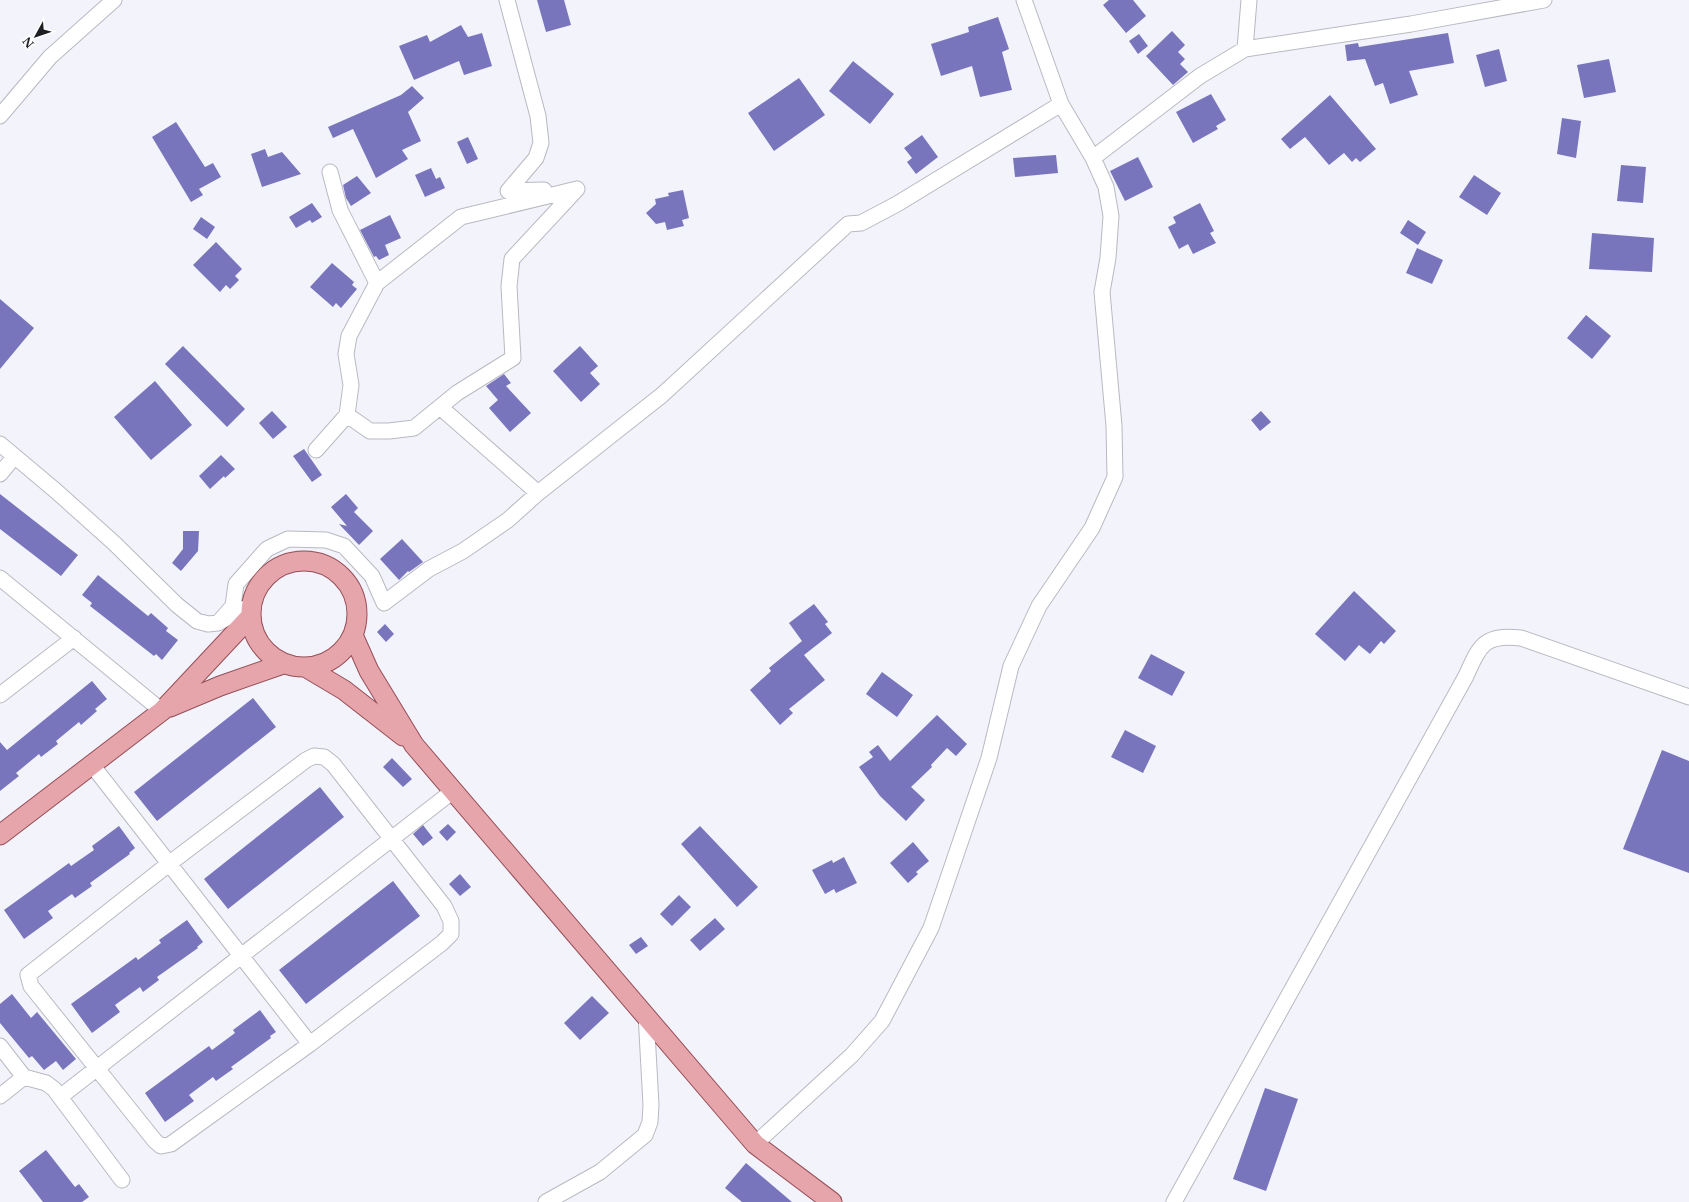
<svg xmlns="http://www.w3.org/2000/svg" width="1689" height="1202" font-family="'Libre Baskerville',serif">
<style>
.building{fill:#7975bc}
.lines{fill:none;stroke-linecap:round;stroke-linejoin:round}
.minor-casing{stroke:#b9b9c2;stroke-width:17}
.major-casing{stroke:#954e57;stroke-width:21}
.minor{stroke:#fff;stroke-width:15}
.major{stroke:#e6a4ab;stroke-width:19}
</style>
<rect width="100%" height="100%" fill="#f3f3fc"/>
<path class="building" d="M537 0H564L571 25 546 32Z
M1109 0H1133L1146 16 1126 33 1103 5Z
M998 17 1009 49 1002 52 1012 90 980 97 972 66 941 76 931 44 969 32 968 27Z
M461 25 468 37 482 33 492 66 464 75 459 61 414 80 399 46 427 35 430 42Z
M1172 31 1185 45 1178 52 1185 59 1180 64 1188 72 1173 85 1146 56Z
M1448 33 1454 63 1409 71 1418 95 1390 104 1383 83 1375 86 1365 59 1347 61 1345 45 1358 43 1359 47Z
M1139 34 1148 46 1138 54 1129 41Z
M1499 49 1507 81 1485 87 1476 55Z
M1609 59 1616 92 1584 98 1577 65Z
M853 61 894 94 870 124 829 91Z
M799 78 825 115 774 151 748 113Z
M412 86 424 98 408 112 421 141 402 150 408 159 376 178 353 129 333 138 328 127 401 95Z
M1211 94 1226 120 1216 126 1218 129 1193 143 1176 112Z
M1330 95 1376 149 1360 162 1356 158 1352 162 1344 153 1329 165 1305 137 1290 149 1281 139Z
M1562 118 1581 121 1576 158 1557 154Z
M176 122 205 167 213 163 221 177 199 189 203 195 191 202 152 137Z
M922 135 938 157 916 174 907 162 912 158 904 148Z
M468 137 478 159 467 164 457 142Z
M265 149 268 157 282 152 301 174 262 187 251 154Z
M1056 155 1058 173 1015 177 1013 158Z
M1138 157 1153 187 1125 201 1110 171Z
M1621 165 1646 167 1643 203 1617 201Z
M431 168 436 179 440 177 445 188 425 197 415 175Z
M1474 175 1501 193 1487 215 1459 197Z
M357 176 371 193 351 206 346 198 343 185Z
M683 190 689 218 682 220 684 226 667 230 665 222 656 224 646 213 656 204 655 199 669 196 668 193Z
M312 203 322 217 312 223 310 220 296 228 289 217Z
M1200 203 1214 231 1210 233 1216 243 1193 254 1188 244 1179 249 1168 227 1176 223 1173 217Z
M390 215 401 238 385 245 389 255 379 260 376 256 374 257 360 230Z
M201 217 215 227 207 239 193 229Z
M1408 220 1426 232 1418 245 1400 233Z
M1592 233 1654 238 1652 272 1589 269Z
M216 242 242 269 235 276 239 280 230 289 226 285 220 292 193 265Z
M1417 248 1443 260 1432 284 1406 273Z
M332 263 354 282 352 285 357 289 341 308 336 303 333 307 310 287Z
M0 299 34 328 0 369Z
M1586 315 1611 336 1592 359 1567 338Z
M183 346 245 409 227 427 165 364Z
M580 346 598 366 590 373 600 384 581 402 553 371Z
M504 374 511 383 506 386 531 413 510 432 489 408 498 400 486 386Z
M155 381 192 425 151 460 114 417Z
M272 411 287 427 273 439 259 423Z
M1261 411 1271 422 1260 431 1251 420Z
M304 449 322 475 312 482 293 456Z
M221 455 235 469 225 478 224 476 210 489 199 476Z
M0 494 78 555 61 576 0 529Z
M346 494 358 508 354 512 373 531 359 545 339 524 347 526 331 507Z
M183 531H199L198 551 181 571 172 563 183 549Z
M402 539 423 562 409 572 408 571 399 580 380 559Z
M98 575 148 616 151 613 168 628 166 631 178 640 162 660 156 654 154 656 90 606 92 603 82 595Z
M1354 591 1396 631 1384 644 1381 641 1370 654 1359 645 1345 661 1315 634Z
M814 604 828 622 825 624 832 633 804 655 825 680 789 709 793 713 780 725 750 690 771 671 769 668 802 641 789 623Z
M385 624 394 634 386 642 377 632Z
M1151 654 1185 672 1172 696 1138 678Z
M882 672 913 695 897 717 866 694Z
M92 681 107 699 95 709 97 711 81 725 79 722 56 741 58 744 41 757 39 754 16 773 19 776 0 791V742L7 750Z
M253 698 276 727 157 821 134 792Z
M937 715 967 744 956 756 947 748 931 765 932 767 911 787 925 800 906 821 880 796 859 767 873 757 869 752 878 745 890 761Z
M1125 730 1156 746 1143 773 1111 757Z
M1662 750 1689 761V873L1623 849Z
M392 758 412 779 403 787 383 767Z
M320 787 344 817 228 909 204 879Z
M448 824 456 832 447 841 439 832Z
M423 825 433 838 423 846 413 834Z
M119 826 135 848 129 853 130 854 90 883 92 886 75 898 72 894 48 911 53 918 24 939 4 910 69 863 71 866 94 850 92 846Z
M700 826 758 887 737 907 681 844Z
M913 842 929 861 916 872 918 874 908 883 890 863Z
M844 857 857 883 836 893 834 889 825 894 812 870 832 860 833 863Z
M460 874 471 887 460 896 449 884Z
M393 881 420 916 306 1004 279 970Z
M679 895 691 907 672 926 660 914Z
M715 918 725 929 700 951 690 940Z
M187 920 203 942 197 947 198 948 157 977 159 980 143 992 140 987 115 1005 120 1012 92 1033 71 1004 136 957 138 960 161 943 159 940Z
M641 937 648 946 636 954 629 945Z
M12 994 31 1018 37 1012 76 1059 63 1070 56 1061 44 1070 32 1056 29 1058 0 1023V1004Z
M592 996 609 1013 580 1040 564 1023Z
M260 1010 276 1032 270 1036 271 1038 231 1067 233 1069 216 1081 213 1077 189 1095 194 1101 165 1122 145 1093 209 1046 212 1050 235 1033 233 1030Z
M1265 1088 1298 1099 1266 1191 1233 1179Z
M46 1150 75 1187 79 1184 89 1197 82 1202H43L19 1171Z
M746 1163 792 1202H742L725 1188Z"/>
<g class="lines">
<defs>
<path id="minor" d="M507 0 538 116 541 143 536 158 508 191 544 190
M1245 49 1249 0
M0 116 50 57 114 0
M1093 158 1200 76 1245 49 1411 24 1544 0
M330 172 340 210 377 283
M440 407 538 493
M347 415 370 431H389L414 428 457 393 513 358 509 286 512 259 577 189
M0 444 56 491 114 543 177 605 197 621 208 624 218 623 251 605
M316 450 347 415 351 385 346 354 349 336 377 283 461 217 577 189
M0 474 14 457
M0 578 162 711
M218 623 233 606 236 584 267 549 288 539 326 540 344 546 372 576 384 603 429 569 463 551 508 520 538 493 662 395 848 224 861 223 897 204 1061 104
M0 695 74 638
M314 756 324 757 333 764 444 906 451 921V934L442 943 310 1044 171 1144 161 1146 155 1141 31 986 28 975 170 863 306 760Z
M92 765 310 1044
M0 1046 24 1077 46 1083 54 1089 122 1180
M0 1096 24 1077
M60 1097 453 791
M755 1144 852 1055 882 1021 931 928 989 758 1011 666 1039 606 1092 528 1115 477 1114 426 1102 292 1108 258 1111 216 1106 187 1093 158 1061 104 1024 0
M546 1202 600 1172 645 1135 650 1122 651 1105 646 1014
M1174 1202 1466 676C1480 645 1484 634 1521 638L1689 697"/>
<path id="major" d="M251 614a53 53 0 1 1 106 0a53 53 0 1 1-106 0Z
M353 635 369 671 414 745 755 1144 832 1202
M307 668 344 690 403 736
M170 707 220 686 283 664
M0 835 162 711 250 617"/>
</defs>
<use href="#minor" class="minor-casing"/>
<use href="#major" class="major-casing"/>
<use href="#minor" class="minor"/>
<use href="#major" class="major"/>
</g>
<g transform="translate(36 36) rotate(230)" stroke="#ffffff" stroke-width="3" paint-order="stroke">
<path d="M0-3L7 15L0 10L-7 15Z" fill="#1e1f22"/>
<text y="-6" font-size="11" font-weight="bold" text-anchor="middle" fill="#1e1f22">N</text>
</g>
</svg>
